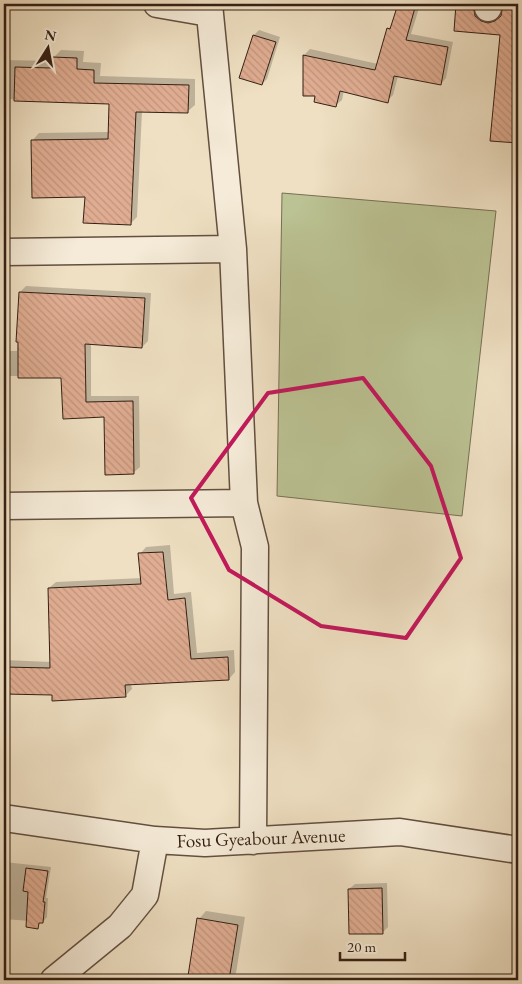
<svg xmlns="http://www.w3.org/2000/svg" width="522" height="984" font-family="'EB Garamond',serif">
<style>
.garden{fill:#bbc293;stroke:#787053}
.shadow{fill:#0003}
.building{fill:url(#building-back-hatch);stroke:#341f13}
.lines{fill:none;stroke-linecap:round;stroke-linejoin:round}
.street-casing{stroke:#634f3f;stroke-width:29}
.street{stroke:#f5ebd8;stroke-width:26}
.marked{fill:none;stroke:#c2185b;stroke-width:4;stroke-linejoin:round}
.labels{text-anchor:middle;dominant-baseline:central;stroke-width:4;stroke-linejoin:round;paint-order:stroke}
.street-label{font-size:19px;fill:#341f13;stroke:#f5ebd8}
</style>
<defs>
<pattern id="building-back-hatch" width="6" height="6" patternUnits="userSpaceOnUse" patternTransform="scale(1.25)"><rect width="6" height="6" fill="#e0ad92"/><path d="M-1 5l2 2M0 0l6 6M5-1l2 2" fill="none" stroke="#c1947d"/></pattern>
</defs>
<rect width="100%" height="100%" fill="#efe0c3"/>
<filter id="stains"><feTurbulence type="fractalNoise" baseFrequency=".004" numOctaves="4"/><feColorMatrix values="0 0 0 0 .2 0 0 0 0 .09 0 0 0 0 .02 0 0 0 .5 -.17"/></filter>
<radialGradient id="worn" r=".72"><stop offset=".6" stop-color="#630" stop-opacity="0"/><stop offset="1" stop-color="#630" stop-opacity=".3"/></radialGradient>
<path class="garden" d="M282 193 496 211 462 516 277 496Z"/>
<path class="shadow" d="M399 4H479L495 18 502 16 504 4H518V142L492 140 502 34 457 8 420 5 411 34 453 42 446 78 441 84 398 76 393 95 387 101 344 90 342 100 336 105 317 95H304V55L310 49 378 64 388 29 393 24Z
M259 30 280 37 267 79 262 84 254 35Z
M61 50 84 51 83 62 101 63 100 76 195 79V105L187 112 142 111 137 217 130 224 86 196 32 141 39 133 109 132 110 103 6 99 4 132V60L53 61V58Z
M26 286 151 293 148 341 142 347 91 344V396H139L140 467 133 473 105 416 65 418 62 376H4V381V351H17L20 292Z
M170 545 174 594 191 592 197 653 234 650 235 672 229 679 131 684 132 689 125 696 4 693V660L51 662 49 588 56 582 142 578 140 554 146 547Z
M4 862 51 867 46 898H48L47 917 43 922 4 919Z
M387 883 388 927 383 932 349 889 355 884Z
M206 911 245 917 236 973 229 980 189 975 199 919Z"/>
<path class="building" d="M398 4H416L406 40 448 47 441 85 394 76 388 103 340 91 336 107 314 102 315 96H303V55L375 70 387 28 390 29Z
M456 4H473L475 16 481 21 488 23 495 21 501 16 503 4H518L516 51H518L517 93H518V143L490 141 500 35 454 31Z
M253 35 276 42 262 85 239 78Z
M52 57 77 58V69L94 70V83L189 85 188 113 136 112 131 225 83 223 85 197 32 198 31 140 108 139 109 104 14 101 15 67 52 68Z
M19 292 145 298 142 348 85 344 86 402 133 401 134 474 105 475 104 417 63 419 61 378H18V342H16Z
M163 552 168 600 185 598 191 659 228 657 229 680 125 685 126 697 52 701V695L4 694V667L50 668 48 588 141 584 138 553Z
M26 868 48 871 43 902H45L43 923H39L38 929 26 927 28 892 23 891Z
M382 888 383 934H349L348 889Z
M197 918 238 925 229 980H217L188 976Z"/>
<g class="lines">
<defs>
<path id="street" d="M157 4 209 13
M488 8V4
M4 252 233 249 209 4
M244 503 255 547 253 841
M4 506 244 503 233 249
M4 818 155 840 205 843 400 832 518 850
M54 980 120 926 145 895 155 840"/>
</defs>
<use href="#street" class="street-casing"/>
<use href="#street" class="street"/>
</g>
<path class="marked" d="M363 378 431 466 461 558 406 638 321 626 229 570 191 498 268 393Z"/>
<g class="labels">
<g class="street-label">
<text transform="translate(261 838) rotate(-2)">Fosu Gyeabour Avenue</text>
</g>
</g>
<rect width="522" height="984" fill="none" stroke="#efe0c3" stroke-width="20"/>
<rect x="5" y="5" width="512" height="974" fill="none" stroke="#341f13" stroke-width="2.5"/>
<rect x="10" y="10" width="502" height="964" fill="none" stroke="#341f13"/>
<g transform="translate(48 48) rotate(11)" stroke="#f5ebd8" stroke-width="4" paint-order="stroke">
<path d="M0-4L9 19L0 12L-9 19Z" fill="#341f13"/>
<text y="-8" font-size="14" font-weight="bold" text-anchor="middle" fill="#341f13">N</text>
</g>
<path d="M340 952v8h65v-8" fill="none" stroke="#341f13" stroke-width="2.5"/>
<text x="347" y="952" font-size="15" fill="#341f13" stroke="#f5ebd8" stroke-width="4" paint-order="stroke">20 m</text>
<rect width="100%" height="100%" filter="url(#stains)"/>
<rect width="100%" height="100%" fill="url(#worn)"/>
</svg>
